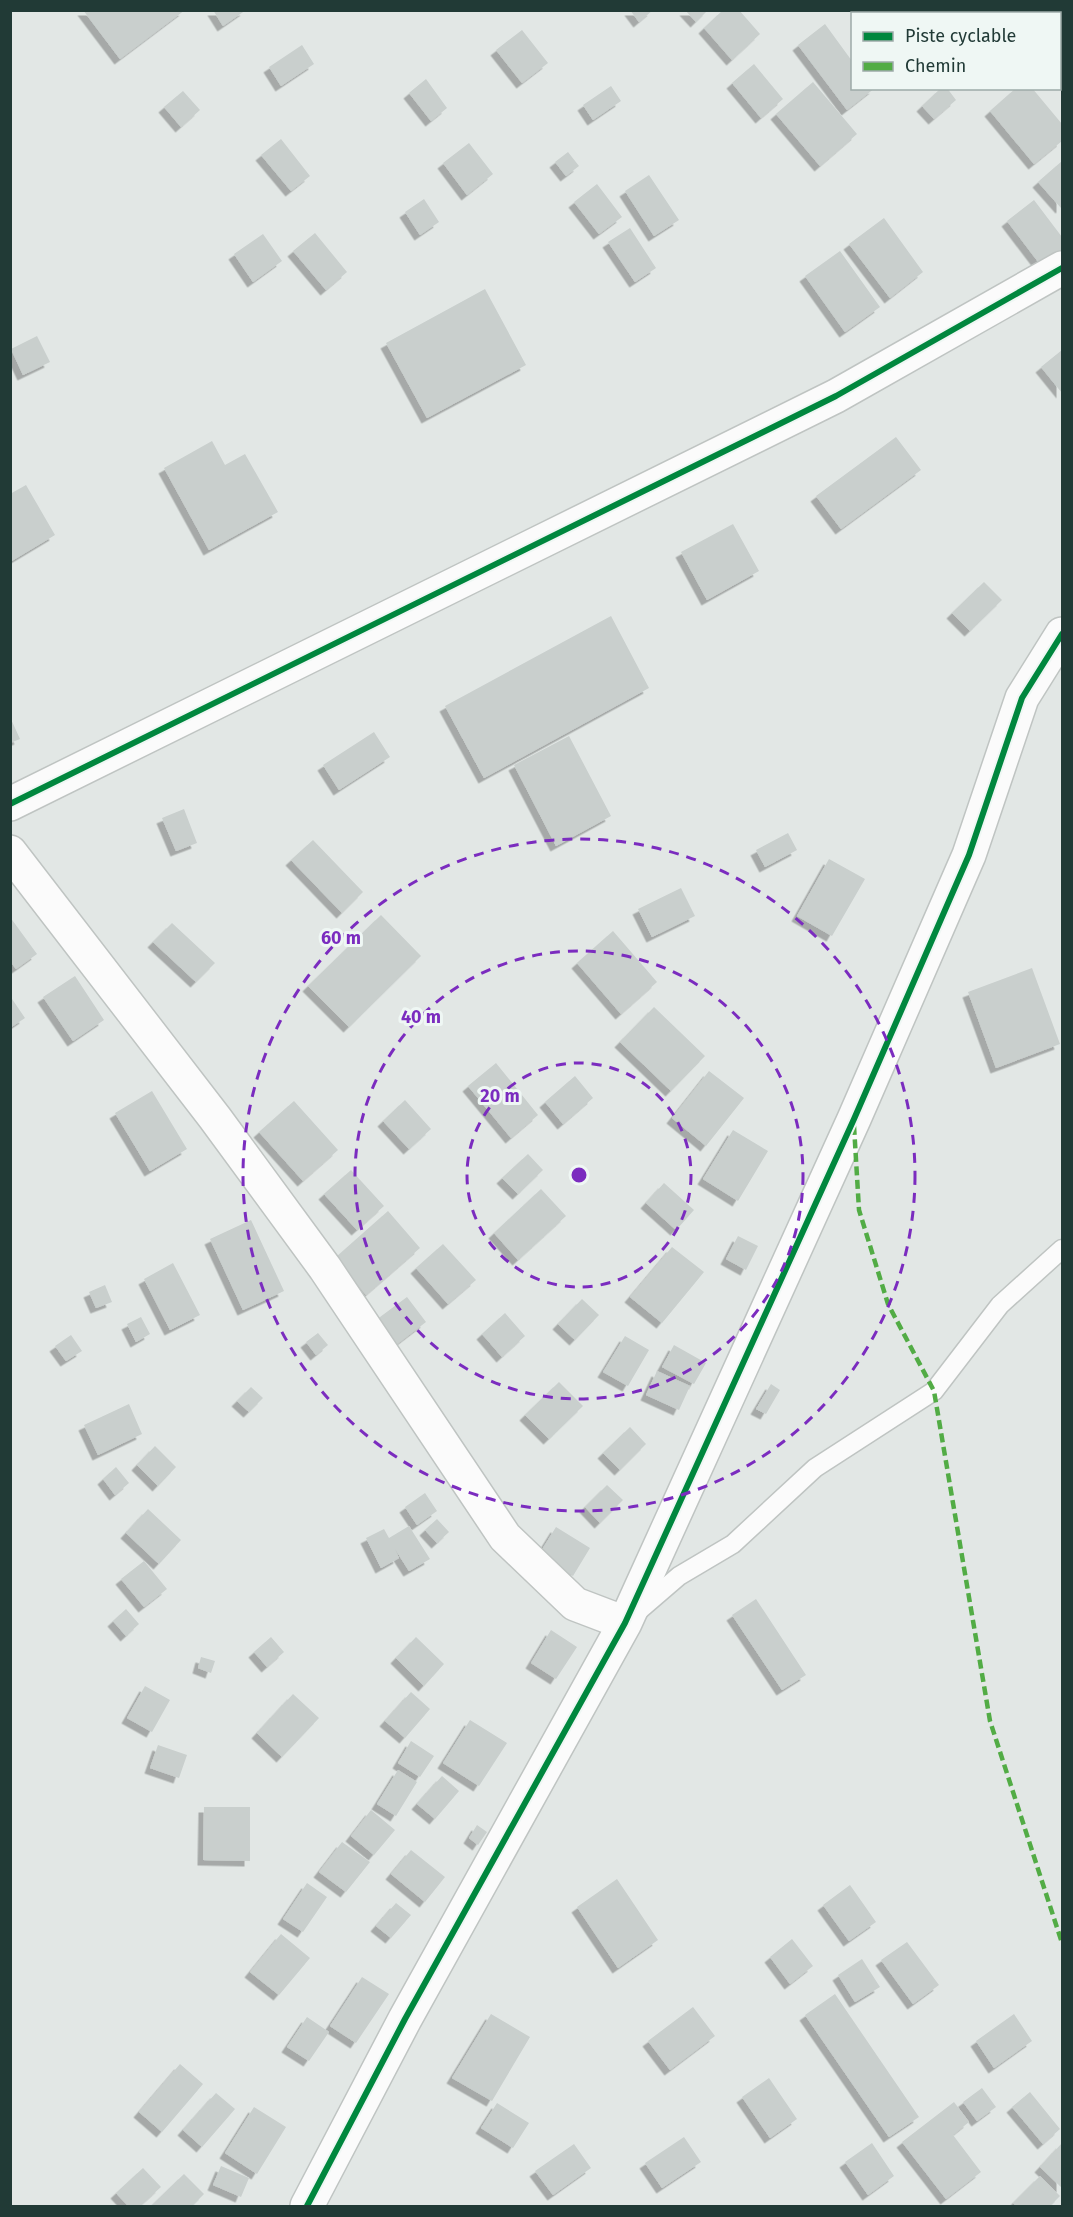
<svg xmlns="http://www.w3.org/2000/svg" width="1073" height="2217" font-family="'Fira Sans',sans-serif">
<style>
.building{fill:#c9cfcd;filter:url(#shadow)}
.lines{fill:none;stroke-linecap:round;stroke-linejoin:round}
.service-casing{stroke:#bfc4c2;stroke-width:21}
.minor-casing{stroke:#bfc4c2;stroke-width:36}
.service{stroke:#fbfbfb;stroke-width:18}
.minor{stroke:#fbfbfb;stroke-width:33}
.quiet{stroke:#52ac45;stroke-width:4.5;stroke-dasharray:9 4.5;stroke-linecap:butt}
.cycleway-casing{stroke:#eff7f4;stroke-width:10}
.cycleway{stroke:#00873e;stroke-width:6}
.ring{fill:none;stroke:#7b2cbf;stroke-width:3;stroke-dasharray:10 8}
.centre{fill:#7b2cbf;stroke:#eff7f4;stroke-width:3}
.ring-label{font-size:18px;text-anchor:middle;font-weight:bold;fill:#7b2cbf;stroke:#eff7f4;stroke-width:6;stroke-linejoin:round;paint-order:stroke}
</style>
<defs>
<filter id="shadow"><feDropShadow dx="-5.5" dy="5.5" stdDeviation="0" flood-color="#0004"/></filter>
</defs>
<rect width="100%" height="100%" fill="#e2e7e5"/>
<path class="building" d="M83 10H185L120 59Z
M213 10H246L223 26Z
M630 10H653L639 22Z
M685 10H708L696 22Z
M723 10H739L760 34 732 60 704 28Z
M825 24 852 61V88H875L847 110 798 45Z
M522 30 548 63 522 83 496 50Z
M302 45 314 64 281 86 269 67Z
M754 64 783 99 761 118 732 83Z
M426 79 447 108 431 121 409 93Z
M813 82 857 134 820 166 776 114Z
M611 86 621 101 593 120 583 105Z
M941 88H947L956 100 934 119 922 106Z
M1016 88H1032L1062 124V141L1034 164 990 111Z
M183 91 200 110 181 127 164 107Z
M281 139 310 176 291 191 261 155Z
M469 143 493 174 467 195 443 163Z
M568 152 579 166 566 176 555 162Z
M1062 161V207L1061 208 1038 182Z
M649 175 679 220 654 236 625 191Z
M597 184 622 217 599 234 574 202Z
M424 199 439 222 420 235 405 212Z
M1034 200 1062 237V251L1042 267 1007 221Z
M884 218 923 272 890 298 849 244Z
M630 228 656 268 635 282 608 242Z
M315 233 347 272 326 290 293 251Z
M263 234 282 261 253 282 234 254Z
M840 251 880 307 845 332 805 276Z
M485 289 526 365 427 418 386 343Z
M37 336 50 362 23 375 11 349Z
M1062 350V393L1041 367Z
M896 437 921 470 841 529 816 496Z
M212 441 225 465 245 454 278 512 209 550 164 468Z
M26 485 55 535 10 562V494Z
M733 524 759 571 707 600 681 552Z
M984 582 1002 600 970 631 952 613Z
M611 616 649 688 484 778 445 706Z
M10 717 20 739 10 743Z
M374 732 390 757 339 790 323 765Z
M569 736 611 816 556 846 514 765Z
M184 809 197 843 176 851 162 818Z
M788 833 797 850 765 867 756 850Z
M313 840 363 892 342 913 291 860Z
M829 859 865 879 832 936 797 916Z
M681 888 695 916 652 937 638 909Z
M381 915 421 956 349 1027 308 986Z
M10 917 37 954 16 969 10 961Z
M172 923 215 963 196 982 153 942Z
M613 931 657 982 621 1014 577 963Z
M1032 968 1060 1044 996 1068 968 992Z
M75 976 104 1020 73 1041 43 997Z
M10 996 25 1018 10 1028Z
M654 1007 705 1056 671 1091 620 1042Z
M496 1063 538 1115 511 1138 468 1086Z
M709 1071 744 1098 706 1146 672 1118Z
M575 1076 593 1098 563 1124 545 1102Z
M152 1091 187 1149 150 1171 115 1113Z
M405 1100 431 1129 409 1149 383 1121Z
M294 1101 338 1150 303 1181 259 1132Z
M733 1130 768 1151 738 1201 703 1179Z
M528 1154 543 1170 518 1194 502 1178Z
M351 1170 384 1206 357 1230 324 1194Z
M664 1183 694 1210 676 1230 646 1203Z
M541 1189 566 1216 518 1260 494 1233Z
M388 1211 420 1248 366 1295 335 1258Z
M251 1220 284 1291 243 1310 210 1239Z
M738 1236 758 1246 746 1270 726 1259Z
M443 1244 476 1280 448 1304 416 1268Z
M672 1247 704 1272 662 1323 630 1297Z
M173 1263 200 1315 170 1330 144 1279Z
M105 1285 112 1302 96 1308 89 1292Z
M407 1297 426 1322 396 1345 376 1320Z
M582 1299 599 1315 575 1340 558 1324Z
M505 1313 525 1336 502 1357 482 1334Z
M141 1317 150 1334 136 1342 127 1324Z
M318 1333 328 1345 316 1355 306 1342Z
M71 1335 82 1351 66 1361 55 1346Z
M625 1336 649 1350 628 1386 603 1372Z
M674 1345 706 1363 694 1384 662 1367Z
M657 1371 690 1386 679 1410 646 1395Z
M559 1382 583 1406 549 1439 525 1415Z
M771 1384 780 1390 766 1414 756 1409Z
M251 1387 263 1398 249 1412 237 1401Z
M129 1404 142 1434 98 1455 84 1425Z
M630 1427 646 1444 620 1470 603 1453Z
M155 1446 176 1467 158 1486 137 1465Z
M116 1467 129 1483 115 1495 103 1479Z
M607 1485 623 1500 600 1523 585 1507Z
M425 1493 437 1511 417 1525 405 1507Z
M148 1509 181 1540 159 1564 126 1533Z
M437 1519 449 1532 437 1543 425 1530Z
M409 1526 430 1559 409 1571 395 1549 399 1558 381 1568 366 1538 384 1529 389 1538Z
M556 1527 590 1548 573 1576 538 1556Z
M144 1561 167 1589 144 1607 121 1579Z
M756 1599 806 1675 782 1690 732 1615Z
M126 1609 139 1624 126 1636 113 1621Z
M551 1630 577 1647 556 1679 531 1663Z
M271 1637 284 1652 267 1667 254 1652Z
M416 1637 444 1664 424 1686 396 1658Z
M201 1657 215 1661 211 1673 198 1668Z
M145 1686 170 1700 152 1732 127 1718Z
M411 1692 430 1709 405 1738 385 1721Z
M293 1694 319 1718 282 1757 257 1733Z
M470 1720 507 1743 479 1786 443 1763Z
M411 1741 434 1756 420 1777 398 1763Z
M158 1745 187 1755 179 1778 150 1768Z
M398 1770 417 1782 396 1816 377 1804Z
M442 1776 459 1791 435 1819 417 1804Z
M204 1807H250V1861L203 1860Z
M371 1810 395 1830 374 1855 351 1836Z
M477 1825 487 1832 478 1845 469 1838Z
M342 1842 370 1862 346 1892 319 1872Z
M411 1850 445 1877 425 1902 391 1874Z
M617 1879 658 1940 618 1968 577 1907Z
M307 1883 327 1897 303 1932 283 1919Z
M850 1885 876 1922 849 1941 823 1905Z
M396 1903 411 1915 391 1938 376 1926Z
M281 1934 310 1958 279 1995 250 1972Z
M792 1939 813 1966 790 1984 770 1957Z
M907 1942 939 1985 913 2004 881 1960Z
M862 1959 880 1987 855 2002 838 1975Z
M362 1977 389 1994 356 2043 330 2026Z
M835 1994 919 2117 889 2137 805 2015Z
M693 2007 715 2036 670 2070 648 2041Z
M491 2014 530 2037 492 2101 452 2078Z
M1014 2014 1032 2041 994 2068 976 2041Z
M307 2017 329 2032 309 2061 287 2047Z
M180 2064 203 2084 162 2132 139 2112Z
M769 2078 797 2119 770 2138 742 2097Z
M982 2088 996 2107 977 2121 963 2102Z
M1030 2092 1060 2129 1043 2144 1012 2107Z
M216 2093 235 2109 202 2147 183 2130Z
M954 2102 969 2122 953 2135 981 2172 946 2199 902 2142Z
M497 2103 529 2123 513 2148 481 2128Z
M254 2107 286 2127 257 2174 225 2153Z
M684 2137 701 2162 662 2188 645 2163Z
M872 2143 894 2176 868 2195 845 2162Z
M1062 2143V2188L1040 2167Z
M574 2144 591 2168 553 2195 535 2171Z
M221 2166 249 2178 241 2197 213 2185Z
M143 2168 161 2187 140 2206H128L116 2193Z
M184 2174 204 2194 192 2206H154L152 2205Z
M1040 2176 1060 2196 1050 2206H1016L1013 2203Z"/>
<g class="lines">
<defs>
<path id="service" d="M636 1613 679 1576 733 1544 815 1468 934 1391 1000 1305 1062 1249"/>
<path id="minor" d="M10 804 836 396 1062 268
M10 852 215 1118 325 1268 505 1537 575 1604 625 1623
M307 2206 405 2019 625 1623 854 1119 969 855 1022 698 1062 634"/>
</defs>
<use href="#service" class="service-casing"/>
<use href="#minor" class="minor-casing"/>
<use href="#service" class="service"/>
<use href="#minor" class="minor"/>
<path class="quiet" d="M854 1126 859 1210 888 1304 934 1391 990 1721 1062 1943"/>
<defs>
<path id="cycleway" d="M10 804 836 396 1062 268
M307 2206 405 2019 625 1623 854 1119 969 855 1022 698 1062 634"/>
</defs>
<use href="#cycleway" class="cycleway-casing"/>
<use href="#cycleway" class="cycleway"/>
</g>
<g class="ring">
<circle cx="579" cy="1175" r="112"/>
<circle cx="579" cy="1175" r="224"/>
<circle cx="579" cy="1175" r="336"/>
</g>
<circle cx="579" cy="1175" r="9" class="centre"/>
<g class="ring-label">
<text x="341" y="944">60 m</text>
<text x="421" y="1023">40 m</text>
<text x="500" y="1102">20 m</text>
</g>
<rect width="1073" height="2217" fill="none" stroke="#213a36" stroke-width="24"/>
<rect x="851" y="12" width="210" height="78" fill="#eff7f4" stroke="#9daba8" stroke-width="1.5"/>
<rect x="863" y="32" width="30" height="9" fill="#00873e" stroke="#9daba8" stroke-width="1.5"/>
<text x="905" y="42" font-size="18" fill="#213a36">Piste cyclable</text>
<rect x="863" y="62" width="30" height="9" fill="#52ac45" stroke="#9daba8" stroke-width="1.5"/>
<text x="905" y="72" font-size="18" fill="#213a36">Chemin</text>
</svg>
